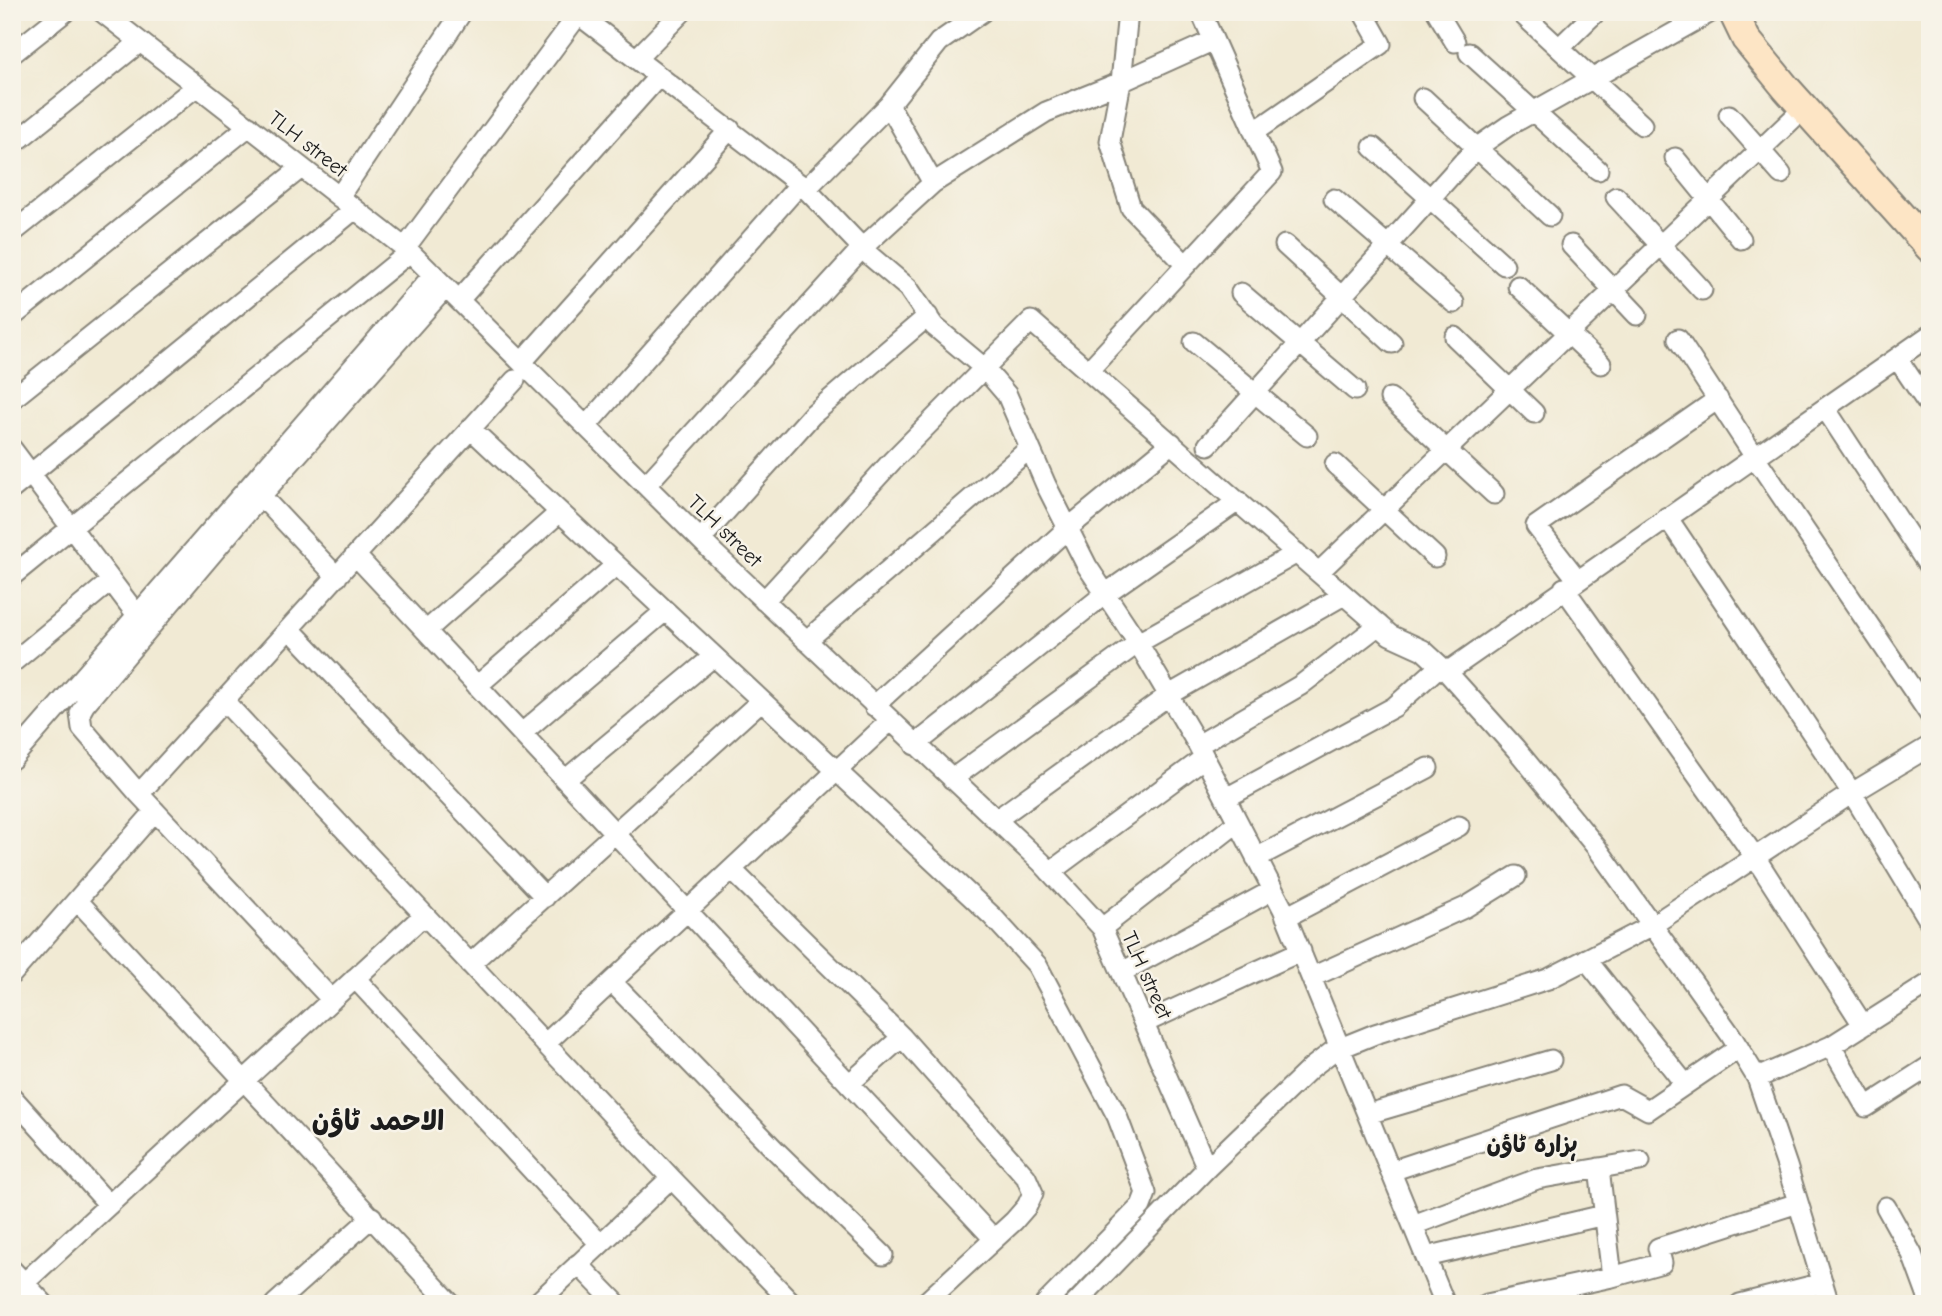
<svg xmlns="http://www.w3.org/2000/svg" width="1942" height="1316" font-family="'Comic Neue','Playpen Sans Arabic',sans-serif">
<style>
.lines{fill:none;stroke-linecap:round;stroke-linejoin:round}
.street-casing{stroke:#868378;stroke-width:23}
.secondary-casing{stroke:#868378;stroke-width:32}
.street{stroke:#fff;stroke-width:19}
.secondary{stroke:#fde5c5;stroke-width:28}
.labels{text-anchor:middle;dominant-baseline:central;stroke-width:5;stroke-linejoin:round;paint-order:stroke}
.street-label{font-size:21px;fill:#1c1c1c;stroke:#f7f3e8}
.neighbourhood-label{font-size:23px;font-weight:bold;fill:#1c1c1c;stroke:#f7f3e8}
.district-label{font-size:28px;font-weight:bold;fill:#1c1c1c;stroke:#f7f3e8}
</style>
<rect width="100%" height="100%" fill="#f7f3e8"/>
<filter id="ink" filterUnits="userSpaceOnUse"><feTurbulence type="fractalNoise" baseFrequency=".0143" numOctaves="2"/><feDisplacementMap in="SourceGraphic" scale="14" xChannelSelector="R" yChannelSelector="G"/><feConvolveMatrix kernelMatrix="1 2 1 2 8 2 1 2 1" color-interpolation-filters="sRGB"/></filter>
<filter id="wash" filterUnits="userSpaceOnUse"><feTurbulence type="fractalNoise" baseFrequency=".00686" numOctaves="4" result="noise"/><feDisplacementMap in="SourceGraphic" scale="28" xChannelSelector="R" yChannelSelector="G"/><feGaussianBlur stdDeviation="1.57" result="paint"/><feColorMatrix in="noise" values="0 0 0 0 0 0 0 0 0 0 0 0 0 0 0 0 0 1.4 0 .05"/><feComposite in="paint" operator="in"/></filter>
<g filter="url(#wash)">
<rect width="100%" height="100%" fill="#f1ead4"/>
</g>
<g filter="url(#ink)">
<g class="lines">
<defs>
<path id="street" d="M102 12 410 252 716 555 1041 862 1102 928 1207 1168
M575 12 806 189 869 255 908 288 934 326 983 367 1007 395 1046 485 1087 566 1138 643 1198 745 1283 909 1445 1304
M1128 12 1121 82 1110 141 1131 208 1186 265
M1437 12 1455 42
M1520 12 1642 125
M1559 48 1596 12
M1469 53 1598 170
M12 54 65 12
M636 59 682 12
M1423 98 1550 216
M889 105 933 183
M1729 115 1781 174
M1254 132 1381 44 1363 12
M12 145 140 42
M1373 147 1504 265
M1675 158 1741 239
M806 189 889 105 939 42 982 12
M339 197 462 12
M1616 197 1702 290
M1334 199 1454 303
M12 233 197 86
M1285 245 1392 343
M1571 245 1637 315
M405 248 578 15
M1518 286 1601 364
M1241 293 1355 390
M459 300 659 76
M12 317 249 126
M1455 337 1534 413
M1678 339 1755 457 1930 715
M1194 342 1307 436
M1897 358 1930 407
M522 362 730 129
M1089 370 1272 172 1201 12
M1390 398 1494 494
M12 399 301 168
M1825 408 1930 568
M586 426 800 184
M471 429 992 916 1037 965 1117 1116 1146 1193 1141 1206 1045 1304
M1208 445 1463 162 1482 144 1508 126 1711 12
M12 449 137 615
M1335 464 1435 557
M646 485 862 248 933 183 1046 112 1121 82 1212 41
M12 489 355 209
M261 496 337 577
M1667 517 1852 793 1930 922
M701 539 812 415 928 316
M356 556 994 1239
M1319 572 1804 108
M12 576 410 252
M1577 579 1536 526 1718 399
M1564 588 1755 857 1863 1025
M764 601 893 460 1031 321 1390 635 1423 650 1447 672 1516 749 1597 848 1730 1034 1757 1078 1787 1166 1829 1304
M290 629 545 897
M426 631 560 512
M806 641 1029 449
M12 663 111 581
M1447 672 1930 335
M477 686 616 565
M224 701 671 1178 793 1304
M874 706 1067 529 1172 443
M522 733 665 611
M915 745 1105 594 1238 501
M1198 745 1301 685 1379 625
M12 759 434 274
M952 779 1138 643 1297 553
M565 780 714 656
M139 794 515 380
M1226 798 1394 707 1440 666
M996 820 1169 695 1344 595
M1256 858 1428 768
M732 870 902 1037 1026 1177 1033 1193 1027 1206 1014 1221 924 1304
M1050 872 1204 758
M77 900 451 1304
M1286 917 1459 826
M1102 928 1238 822
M1586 959 1685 1084
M470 964 761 701
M1122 972 1273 890
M12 974 155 811
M1312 977 1466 907 1516 876
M355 978 600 1244
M612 982 776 1151 883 1255
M332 1000 139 794 82 728 80 713 85 704 261 496 446 287
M1144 1023 1301 951
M545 1044 890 721
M1831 1046 1866 1107 1930 1066
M1757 1078 1831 1046 1930 983
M849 1084 902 1037
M12 1097 109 1205
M1368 1114 1551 1060
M1599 1168 1612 1277
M1391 1171 1621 1095 1648 1110 1739 1048
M1886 1207 1912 1254 1930 1303
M1413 1225 1537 1179 1640 1161
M1426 1257 1604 1215
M578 1264 617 1304
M12 1270 44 1304
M12 1294 424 915
M275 1304 372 1217
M536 1304 671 1178
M1075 1304 1207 1168 1311 1068 1333 1051 1375 1034 1548 979 1651 926 1852 793 1930 746
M1487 1304 1612 1277 1662 1263 1658 1248 1798 1203
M1740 1304 1823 1283"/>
<path id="secondary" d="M1733 12 1746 39 1786 88 1930 248"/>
</defs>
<use href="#street" class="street-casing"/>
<use href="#secondary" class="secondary-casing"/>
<use href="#street" class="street"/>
<use href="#secondary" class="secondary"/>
</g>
</g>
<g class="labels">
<g class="street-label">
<text transform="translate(308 144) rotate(38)">TLH street</text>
<text transform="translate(725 531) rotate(44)">TLH street</text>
<text transform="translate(1147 975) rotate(66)">TLH street</text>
</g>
<g class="neighbourhood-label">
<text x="1532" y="1144">ہزارہ ٹاؤن</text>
</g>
<g class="district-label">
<text x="378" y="1121">الاحمد ٹاؤن</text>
</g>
</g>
<rect width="1942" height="1316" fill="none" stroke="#f7f3e8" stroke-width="42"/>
</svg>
